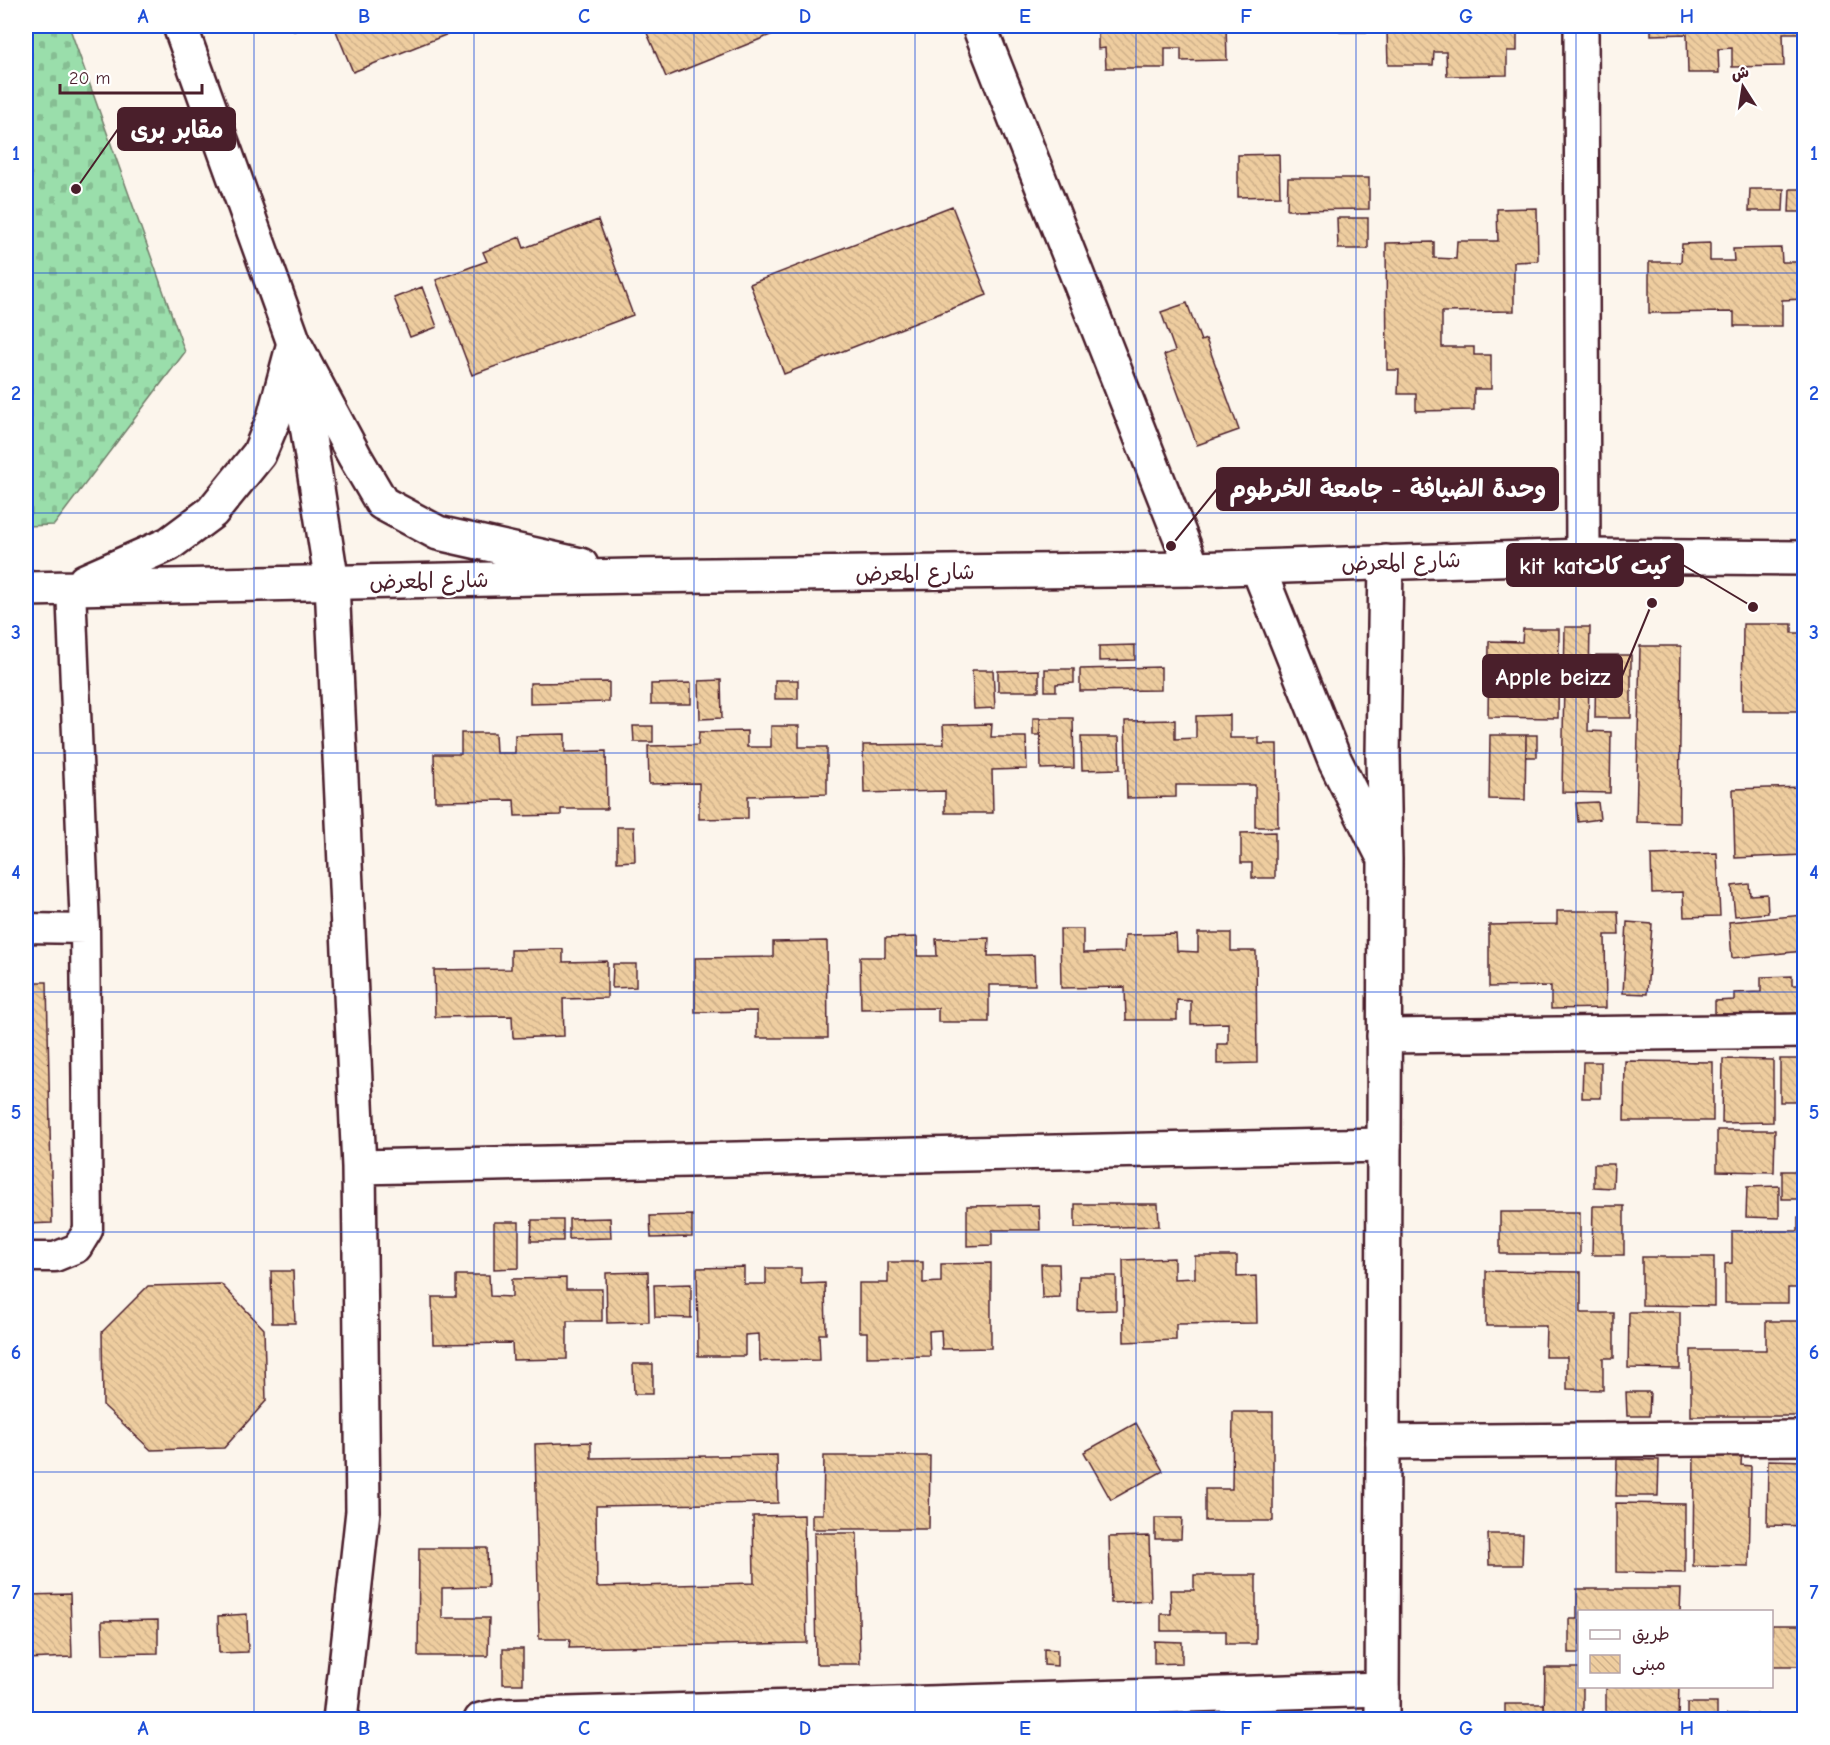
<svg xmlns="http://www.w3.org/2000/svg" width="1830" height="1745" font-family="'Comic Neue','Playpen Sans Arabic',sans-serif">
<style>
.cemetery{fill:url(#cemetery-stones);stroke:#727e6b;stroke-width:1.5}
.building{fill:url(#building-back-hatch);stroke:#4a1f2b;stroke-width:1.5}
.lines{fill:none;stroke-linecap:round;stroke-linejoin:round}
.service-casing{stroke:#4a1f2b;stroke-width:33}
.minor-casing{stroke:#4a1f2b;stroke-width:38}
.tertiary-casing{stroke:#4a1f2b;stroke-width:38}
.secondary-casing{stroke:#4a1f2b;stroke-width:38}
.service{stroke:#fff;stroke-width:28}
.minor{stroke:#fff;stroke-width:33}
.tertiary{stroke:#fff;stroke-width:33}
.secondary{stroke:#fff;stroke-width:33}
.grid{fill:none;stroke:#1d4ed8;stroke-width:1.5;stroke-opacity:0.55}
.labels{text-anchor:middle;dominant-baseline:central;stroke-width:5;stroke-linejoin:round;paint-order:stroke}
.street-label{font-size:22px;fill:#4a1f2b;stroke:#fff}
.leader{fill:none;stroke:#4a1f2b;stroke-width:2}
.callout-dot{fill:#4a1f2b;stroke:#fff;stroke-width:2}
.callout{fill:#4a1f2b;stroke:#4a1f2b;stroke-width:2}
.callout-label{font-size:24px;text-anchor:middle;font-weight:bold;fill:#fff}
.neatline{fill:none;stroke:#1d4ed8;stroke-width:2}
.grid-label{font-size:20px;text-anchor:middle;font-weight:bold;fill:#1d4ed8}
</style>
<defs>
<pattern id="cemetery-stones" width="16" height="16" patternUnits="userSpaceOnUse" patternTransform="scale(1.5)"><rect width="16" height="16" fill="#9adeab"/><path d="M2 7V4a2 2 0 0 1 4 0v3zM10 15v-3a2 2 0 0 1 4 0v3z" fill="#86be93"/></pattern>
<pattern id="building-back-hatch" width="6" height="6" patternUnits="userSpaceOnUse" patternTransform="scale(1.5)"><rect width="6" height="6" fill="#eecd9f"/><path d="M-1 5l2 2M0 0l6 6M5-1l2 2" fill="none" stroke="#ceb089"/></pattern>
</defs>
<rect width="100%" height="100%" fill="#fcf5ec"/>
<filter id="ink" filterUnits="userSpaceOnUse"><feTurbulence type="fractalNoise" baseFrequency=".0167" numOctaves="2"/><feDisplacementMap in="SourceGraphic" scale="12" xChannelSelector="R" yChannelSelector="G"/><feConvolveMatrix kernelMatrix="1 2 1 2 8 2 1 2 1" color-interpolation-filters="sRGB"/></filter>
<g filter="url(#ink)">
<path class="cemetery" d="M26 26H69L185 352 54 525 26 526Z"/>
<path class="building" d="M292 26H307L294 31Z
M334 26H468L353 72Z
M644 26H793L666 77Z
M1098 26H1226L1227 60 1181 61V48H1165V68H1106L1105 48 1098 49Z
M1276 26H1303V30L1276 31Z
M1340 26H1517V51H1507V75L1447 76 1446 52H1434L1433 65H1388L1387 32H1340Z
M1651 26H1804V33H1783L1784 66 1732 67V48L1718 49 1719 73H1688L1687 34 1651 35Z
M1279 154 1280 196 1238 197V155Z
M1288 178H1369V209L1287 210Z
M1750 189H1784L1783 211H1749Z
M1790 189H1804V212H1789Z
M952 206 987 295 784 374 750 284Z
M1537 208 1538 261 1514 262V311L1442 312V347H1474V355H1491V389H1474V410L1416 411V394H1398L1399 370H1387L1386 243 1434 242V258L1456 259 1457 241H1498L1497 209Z
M1337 218H1368V249H1338Z
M598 220 633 315 472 375 436 280 487 261 483 252 520 237 524 248Z
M1710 243V261H1734L1733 249 1781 248 1782 262H1804V299L1782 300V326H1734V312L1649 313V262H1681L1682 244Z
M422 287 437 327 410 337 394 298Z
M1187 303 1201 341 1206 339 1239 430 1197 445 1164 355 1175 351 1161 312Z
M1743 624H1792V633H1804V711H1742Z
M1565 627H1590L1588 731 1611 732 1610 793 1562 792Z
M1523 629H1559L1558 718 1488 717 1489 641 1522 642Z
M1135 645V660L1099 661V646Z
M1640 646H1681L1679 823 1636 822Z
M1596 655H1631V718H1595Z
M1161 667V690L1080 691V669Z
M1045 669H1074V683L1056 684V691H1045Z
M972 670H993L995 708 974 709Z
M1039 670V691H998V671Z
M721 680 722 718 700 719 699 681Z
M775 680H798V699H775Z
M609 682V702L530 704V683Z
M691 683V704H651V684Z
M1230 715V738H1259V744H1277L1278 827H1255V785H1176V797L1127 798 1125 721 1175 720V739L1196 738V716Z
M1033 718H1040V735H1033Z
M1040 718H1073L1074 768 1041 769Z
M992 724 991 737H1026L1027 769 992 770 993 813H945V791L864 793 863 745 944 744 943 725Z
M633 726H653V742H634Z
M771 726H799V747H827V794L748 796V818L699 819V783L649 784 648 746 698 745 699 732 747 731V747H771Z
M461 733H495L496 753H515V735L565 734V752L606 751 607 809H561V815L515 816 514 800 435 801 434 754H461Z
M1490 735H1526L1525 800 1489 799Z
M1526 735H1537V757H1526Z
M1081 737H1119L1120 769 1082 770Z
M1803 787 1804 855 1735 858 1733 789Z
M1598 802 1600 819 1578 822 1576 803Z
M617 827H634L635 861 617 862Z
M1275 832V878H1252V863H1241V833Z
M1717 853 1720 916 1684 917 1683 892 1652 893 1651 855Z
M1749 884 1750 895 1767 894 1768 913 1735 916 1732 886Z
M1557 911H1618L1619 935H1605L1606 1008 1551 1009V986L1489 987V925L1557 924Z
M1804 915V951L1732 958 1729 922Z
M1627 922 1652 924 1647 994 1623 993Z
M1060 929H1083V953L1124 952 1125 935 1176 934 1177 951 1198 952V933H1231V951H1256L1257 1063 1217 1064V1044H1228V1023L1191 1024V1001L1177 1000V1020H1126L1125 987 1061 988Z
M917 937V956H937L936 939 989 938 988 956 1034 955 1035 985H989V1022H938V1008L861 1009 860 957H885V938Z
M827 941 828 1038H757V1011L695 1012V958L773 957V942Z
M563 949V962L607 961V998L563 999 564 1036 513 1038 512 1016 435 1017 434 970 511 969V950Z
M613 964H636V987L612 988Z
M1792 976V985H1804V1015L1715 1017V1001L1734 1000V993L1761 992V977Z
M26 982H47L52 1223 26 1224Z
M1723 1059 1773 1060V1122L1722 1123Z
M1780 1059H1804V1102H1780Z
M1625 1061 1713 1062V1121H1624Z
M1583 1062H1601V1098H1582Z
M1717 1130H1775L1774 1172 1717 1171Z
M1594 1164H1614L1613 1188 1594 1187Z
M1782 1171H1804V1199H1782Z
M1779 1186V1218L1746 1217 1747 1187Z
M1075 1204H1158L1159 1226 1075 1228Z
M1039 1205 1040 1230H992V1245L967 1246V1206Z
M1593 1206H1624V1255H1592Z
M1500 1212H1580V1254H1500Z
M692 1215V1237L651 1238 650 1216Z
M1798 1217H1804V1288H1788V1303H1725V1264L1732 1263V1231H1798Z
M610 1218 611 1238 569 1239V1219Z
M532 1220H563V1241H531Z
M494 1222H519V1268L494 1269Z
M1195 1256H1237V1277L1256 1276 1257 1323 1176 1324V1340L1124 1342 1123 1260 1174 1258V1279L1195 1278Z
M1642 1257H1714V1306L1642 1305Z
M888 1262H923V1283L941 1282V1264L991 1263V1348L942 1349 941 1330 929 1331 930 1356 867 1357V1332H859V1283H888Z
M1041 1264H1059L1060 1297 1042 1298Z
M744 1267V1284H766V1268H801V1284L825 1283 826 1334H819L820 1360 760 1361 759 1334 745 1335V1356H698L697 1268Z
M271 1271H293L295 1323H272Z
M1486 1271 1581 1272V1313H1614V1358H1603V1390L1567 1389V1357H1545L1546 1326H1486Z
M648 1272 649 1322 607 1323 606 1273Z
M456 1275H489L490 1296 512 1297V1279L566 1278V1289H602V1321H567V1359L513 1360 512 1343 433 1344 432 1297H456Z
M1079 1276H1116V1310L1078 1311Z
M221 1284 264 1329 266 1401 224 1448 151 1450 103 1405 102 1332 148 1286Z
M691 1284V1318L655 1317 654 1285Z
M1629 1312H1680V1369L1628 1368Z
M1766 1321H1804V1416H1691V1350H1766Z
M633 1364H653V1394H634Z
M1626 1392H1650L1649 1416H1627Z
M1233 1412H1273V1521H1205V1489H1232Z
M1136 1423 1163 1471 1111 1500 1084 1452Z
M591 1442V1458L777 1455 778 1503 596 1506 597 1587 754 1583 753 1516 804 1515 807 1643 569 1648 570 1639H539L535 1444Z
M1694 1449H1742L1741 1465 1751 1466 1749 1567 1693 1566Z
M824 1456H930L929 1529H812V1514H823Z
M1617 1459 1659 1460 1658 1496H1616Z
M1768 1460 1804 1461V1526L1767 1525Z
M1616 1503 1685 1504V1573L1616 1572Z
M1155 1518H1182L1181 1539H1155Z
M814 1533H857L860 1664H816Z
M1488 1534H1523L1522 1565H1489Z
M1149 1536 1151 1601 1111 1603 1109 1537Z
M419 1548H487L488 1587 442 1588V1618H489L488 1656H418Z
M1194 1575H1256V1644H1226V1631H1161V1614H1171L1170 1590H1194Z
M1577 1589H1681L1680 1612H1580V1653H1569V1619H1577Z
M70 1594 72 1657 26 1659V1595Z
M247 1614 248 1652 219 1653 218 1616Z
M158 1620V1653L103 1654 102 1621Z
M1772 1625H1804V1666H1772Z
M1154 1641 1182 1642V1663L1154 1664Z
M503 1649H523V1684H503Z
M1044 1649 1057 1650V1666L1044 1665Z
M1545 1668H1580V1686H1583V1717L1615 1716V1720H1505V1704H1544V1716Z
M1606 1686H1679L1678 1720H1634V1713H1606Z
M1687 1703H1717V1720H1687Z
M1727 1714H1757V1720H1727Z"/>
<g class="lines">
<defs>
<path id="service" d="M26 928 85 929
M26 1257H55L77 1248 88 1230 85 929 71 588"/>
<path id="minor" d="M979 26 1193 569
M1581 26 1583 556
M332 583 359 1167 363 1511 340 1720
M1384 1036 1804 1031
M359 1167 1384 1145
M1383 1442 1804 1438
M481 1720 501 1716 1382 1689"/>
<path id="tertiary" d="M180 26 294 343 332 583
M1258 568 1335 761 1381 852
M1382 1720 1385 859 1383 755 1386 562"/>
<path id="secondary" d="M294 343 355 457 382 503 438 533 581 565
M85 581 169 544 212 512 259 454 274 418 294 343
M26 589 633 576 1193 569 1583 556 1804 558"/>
</defs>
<use href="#service" class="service-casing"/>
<use href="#minor" class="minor-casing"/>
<use href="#tertiary" class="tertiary-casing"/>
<use href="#secondary" class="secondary-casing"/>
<use href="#service" class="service"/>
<use href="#minor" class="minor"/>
<use href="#tertiary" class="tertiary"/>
<use href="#secondary" class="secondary"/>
</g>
</g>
<path class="grid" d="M254 26V1720M474 26V1720M694 26V1720M915 26V1720M1136 26V1720M1356 26V1720M1576 26V1720M26 273H1804M26 513H1804M26 753H1804M26 992H1804M26 1232H1804M26 1472H1804"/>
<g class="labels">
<g class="street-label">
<text transform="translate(1401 562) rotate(-2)">شارع المعرض</text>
<text transform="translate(915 573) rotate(-1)">شارع المعرض</text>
<text transform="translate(429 581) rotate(-1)">شارع المعرض</text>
</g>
</g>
<path class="leader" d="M76 189L118 129M1171 546L1217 489M1753 607L1683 565M1652 603L1622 676"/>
<g class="callout-dot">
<circle cx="76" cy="189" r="6"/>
<circle cx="1171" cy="546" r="6"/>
<circle cx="1753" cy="607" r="6"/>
<circle cx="1652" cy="603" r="6"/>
</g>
<g class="callout">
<rect x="118" y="108" width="117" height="42" rx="6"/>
<rect x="1217" y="468" width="341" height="42" rx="6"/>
<rect x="1507" y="544" width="176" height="42" rx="6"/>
<rect x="1483" y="655" width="139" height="42" rx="6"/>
</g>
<g class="callout-label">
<text x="177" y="138">مقابر برى</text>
<text x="1388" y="497">وحدة الضيافة - جامعة الخرطوم</text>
<text x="1595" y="574">kit katكيت كات</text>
<text x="1553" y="685">Apple beizz</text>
</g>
<rect width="1830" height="1745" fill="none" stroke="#fff" stroke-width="66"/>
<rect x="1578" y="1610" width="195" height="78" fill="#ffffff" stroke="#b7a5aa" stroke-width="1.5"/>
<rect x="1590" y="1630" width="30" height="9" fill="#ffffff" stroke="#b7a5aa" stroke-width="1.5"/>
<text x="1632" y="1640" font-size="18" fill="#4a1f2b">طريق</text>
<rect x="1590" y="1655" width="30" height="18" fill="url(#building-back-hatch)" stroke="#b7a5aa" stroke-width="1.5"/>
<text x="1632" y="1670" font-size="18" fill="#4a1f2b">مبنى</text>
<g transform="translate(1743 87) rotate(348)" stroke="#ffffff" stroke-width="4.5" paint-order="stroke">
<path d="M0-4.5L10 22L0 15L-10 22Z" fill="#4a1f2b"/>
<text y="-9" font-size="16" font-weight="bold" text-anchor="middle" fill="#4a1f2b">ش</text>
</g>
<path d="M60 84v9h142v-9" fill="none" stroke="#4a1f2b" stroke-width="3"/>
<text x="69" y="84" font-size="18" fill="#4a1f2b" stroke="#ffffff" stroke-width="4.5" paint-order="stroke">20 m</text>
<rect x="33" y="33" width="1764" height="1679" class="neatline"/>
<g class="grid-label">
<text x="143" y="23">A</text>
<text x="364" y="23">B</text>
<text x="584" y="23">C</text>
<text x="805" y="23">D</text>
<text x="1025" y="23">E</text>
<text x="1246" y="23">F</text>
<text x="1466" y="23">G</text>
<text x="1687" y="23">H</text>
<text x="16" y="160">1</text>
<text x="1814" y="160">1</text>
<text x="16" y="400">2</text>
<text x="1814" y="400">2</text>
<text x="16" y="639">3</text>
<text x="1814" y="639">3</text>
<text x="16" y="879">4</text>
<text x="1814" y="879">4</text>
<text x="16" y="1119">5</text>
<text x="1814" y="1119">5</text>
<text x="16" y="1359">6</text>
<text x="1814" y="1359">6</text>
<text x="16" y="1599">7</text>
<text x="1814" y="1599">7</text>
<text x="143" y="1735">A</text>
<text x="364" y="1735">B</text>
<text x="584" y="1735">C</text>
<text x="805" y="1735">D</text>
<text x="1025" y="1735">E</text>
<text x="1246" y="1735">F</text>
<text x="1466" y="1735">G</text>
<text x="1687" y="1735">H</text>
</g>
</svg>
